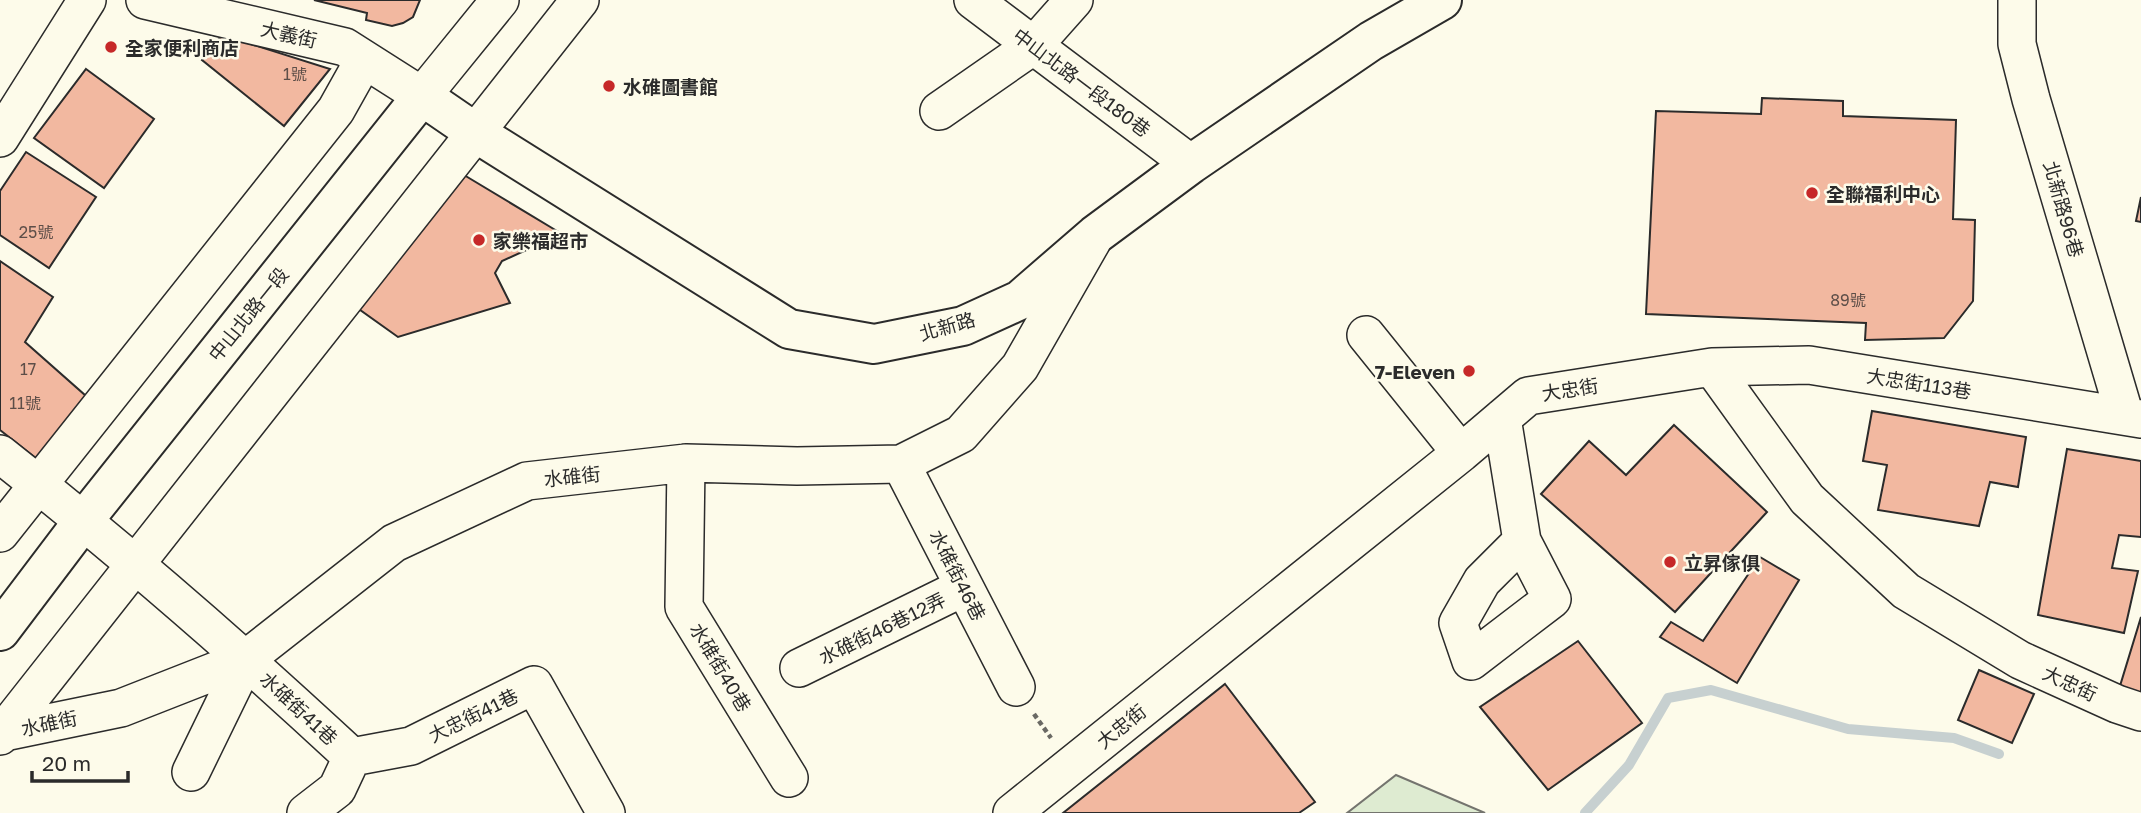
<svg xmlns="http://www.w3.org/2000/svg" width="2141" height="813" font-family="'Golos Text','Noto Sans TC',sans-serif">
<style>
.green{fill:#deebd1;stroke:#74746e;stroke-width:2}
.lines{fill:none;stroke-linecap:round;stroke-linejoin:round}
.stream{stroke:#c7d0d0;stroke-width:10}
.building{fill:#f2b8a0;stroke:#2b2b2b;stroke-width:2}
.minor-casing{stroke:#2b2b2b;stroke-width:40}
.major-casing{stroke:#2b2b2b;stroke-width:42}
.path{stroke:#6a6964;stroke-width:4.5;stroke-dasharray:5 3.5;stroke-linecap:butt}
.minor{stroke:#fdfbea;stroke-width:37}
.major{stroke:#fdfbea;stroke-width:38}
.poi-dot{fill:#c62828;stroke:#fdfbea;stroke-width:2.5}
.labels{text-anchor:middle;dominant-baseline:central;stroke-width:5;stroke-linejoin:round;paint-order:stroke}
.number-label{font-size:16px;fill:#5d4e48}
.street-label{font-size:19px;fill:#2b2b2b;stroke:#fdfbea}
.poi-label{font-size:19px;font-weight:bold;fill:#2b2b2b;stroke:#fdfbea;text-anchor:start}
</style>
<rect width="100%" height="100%" fill="#fdfbea"/>
<path class="green" d="M1396 775 1485 813H1347Z"/>
<g class="lines">
<path class="stream" d="M1585 813 1629 765 1668 698 1711 690 1848 729 1954 738 1999 754"/>
</g>
<path class="building" d="M314 0H420L413 17 403 23 392 26 366 20 367 13Z
M222 35 330 69 284 126 202 60Z
M86 69 154 119 104 188 34 138Z
M1762 98 1843 101V116L1956 120 1953 219 1975 220 1973 301 1944 338 1865 340 1866 323 1646 314 1656 111 1761 114Z
M26 152 96 197 49 268 0 235V191Z
M464 175 562 234 502 261 495 273 510 303 398 337 356 307Z
M2141 197V222L2136 221Z
M0 261 53 297 25 342 86 396 37 459 0 430Z
M1872 411 2026 437 2018 487 1990 482 1979 526 1878 510 1887 465 1863 461Z
M1674 425 1767 512 1675 612 1541 494 1589 441 1626 475Z
M2067 449 2141 461V537L2119 535 2112 568 2138 571 2124 633 2038 615Z
M1760 557 1799 580 1737 683 1660 637 1671 622 1703 641Z
M2141 617V694L2120 686Z
M1578 641 1642 723 1548 790 1480 707Z
M1979 670 2034 694 2012 743 1958 720Z
M1225 684 1315 802 1299 813H1063Z"/>
<g class="lines">
<defs>
<path id="minor" d="M145 0 345 47 422 96 500 0
M973 0 1191 164
M2017 0V44L2031 99 2125 416
M939 111 1034 45 1074 0
M0 138 87 0
M1366 335 1461 453
M1712 367 1807 499 1906 591 2020 660 2117 704 2141 712
M1502 418 1522 541 1552 599 1471 661 1458 623 1482 581 1522 541
M0 454C122 550 238 651 352 757
M686 463 684 607 789 778
M901 464 1016 687
M0 533 336 110 364 60
M799 668 964 587
M0 733 121 708 246 659 394 543 527 481 686 463 797 466 901 464 961 434 1020 367 1092 241
M0 736 580 0
M352 757 411 746 534 685 606 813
M191 772 246 659
M306 813 337 789 352 757
M1012 813 1461 453 1528 396 1712 367 1809 365 2141 419"/>
<path id="major" d="M0 631 84 520 422 96 476 133 789 329 874 344 963 326 1020 300 1095 235 1191 164 1371 41 1442 0"/>
</defs>
<use href="#minor" class="minor-casing"/>
<use href="#major" class="major-casing"/>
<path class="path" d="M1034 714 1051 738"/>
<use href="#minor" class="minor"/>
<use href="#major" class="major"/>
</g>
<g class="poi-dot">
<circle cx="111" cy="47" r="7"/>
<circle cx="609" cy="86" r="7"/>
<circle cx="1812" cy="193" r="7"/>
<circle cx="479" cy="240" r="7"/>
<circle cx="1469" cy="371" r="7"/>
<circle cx="1670" cy="562" r="7"/>
</g>
<g class="labels">
<g class="number-label">
<text x="295" y="74">1號</text>
<text x="36" y="232">25號</text>
<text x="1848" y="300">89號</text>
<text x="28" y="369">17</text>
<text x="25" y="403">11號</text>
</g>
<g class="street-label">
<text transform="translate(289 34) rotate(13)">大義街</text>
<text transform="translate(1082 82) rotate(37)">中山北路一段180巷</text>
<text transform="translate(2064 209) rotate(74)">北新路96巷</text>
<text transform="translate(248 314) rotate(-51)">中山北路一段</text>
<text transform="translate(947 326) rotate(-16)">北新路</text>
<text transform="translate(1919 383) rotate(9)">大忠街113巷</text>
<text transform="translate(1570 389) rotate(-9)">大忠街</text>
<text transform="translate(572 476) rotate(-6)">水碓街</text>
<text transform="translate(958 575) rotate(63)">水碓街46巷</text>
<text transform="translate(882 628) rotate(-26)">水碓街46巷12弄</text>
<text transform="translate(721 667) rotate(59)">水碓街40巷</text>
<text transform="translate(2070 683) rotate(25)">大忠街</text>
<text transform="translate(299 708) rotate(43)">水碓街41巷</text>
<text transform="translate(473 715) rotate(-26)">大忠街41巷</text>
<text transform="translate(49 723) rotate(-12)">水碓街</text>
<text transform="translate(1121 726) rotate(-39)">大忠街</text>
</g>
<g class="poi-label">
<text x="125" y="47">全家便利商店</text>
<text x="623" y="86">水碓圖書館</text>
<text x="1826" y="193">全聯福利中心</text>
<text x="493" y="240">家樂福超市</text>
<text x="1455" y="371" text-anchor="end">7-Eleven</text>
<text x="1684" y="562">立昇傢俱</text>
</g>
</g>
<path d="M32 771v10h96v-10" fill="none" stroke="#2b2b2b" stroke-width="3.5"/>
<text x="42" y="771" font-size="21" fill="#2b2b2b" stroke="#fdfbea" stroke-width="5" paint-order="stroke">20 m</text>
</svg>
